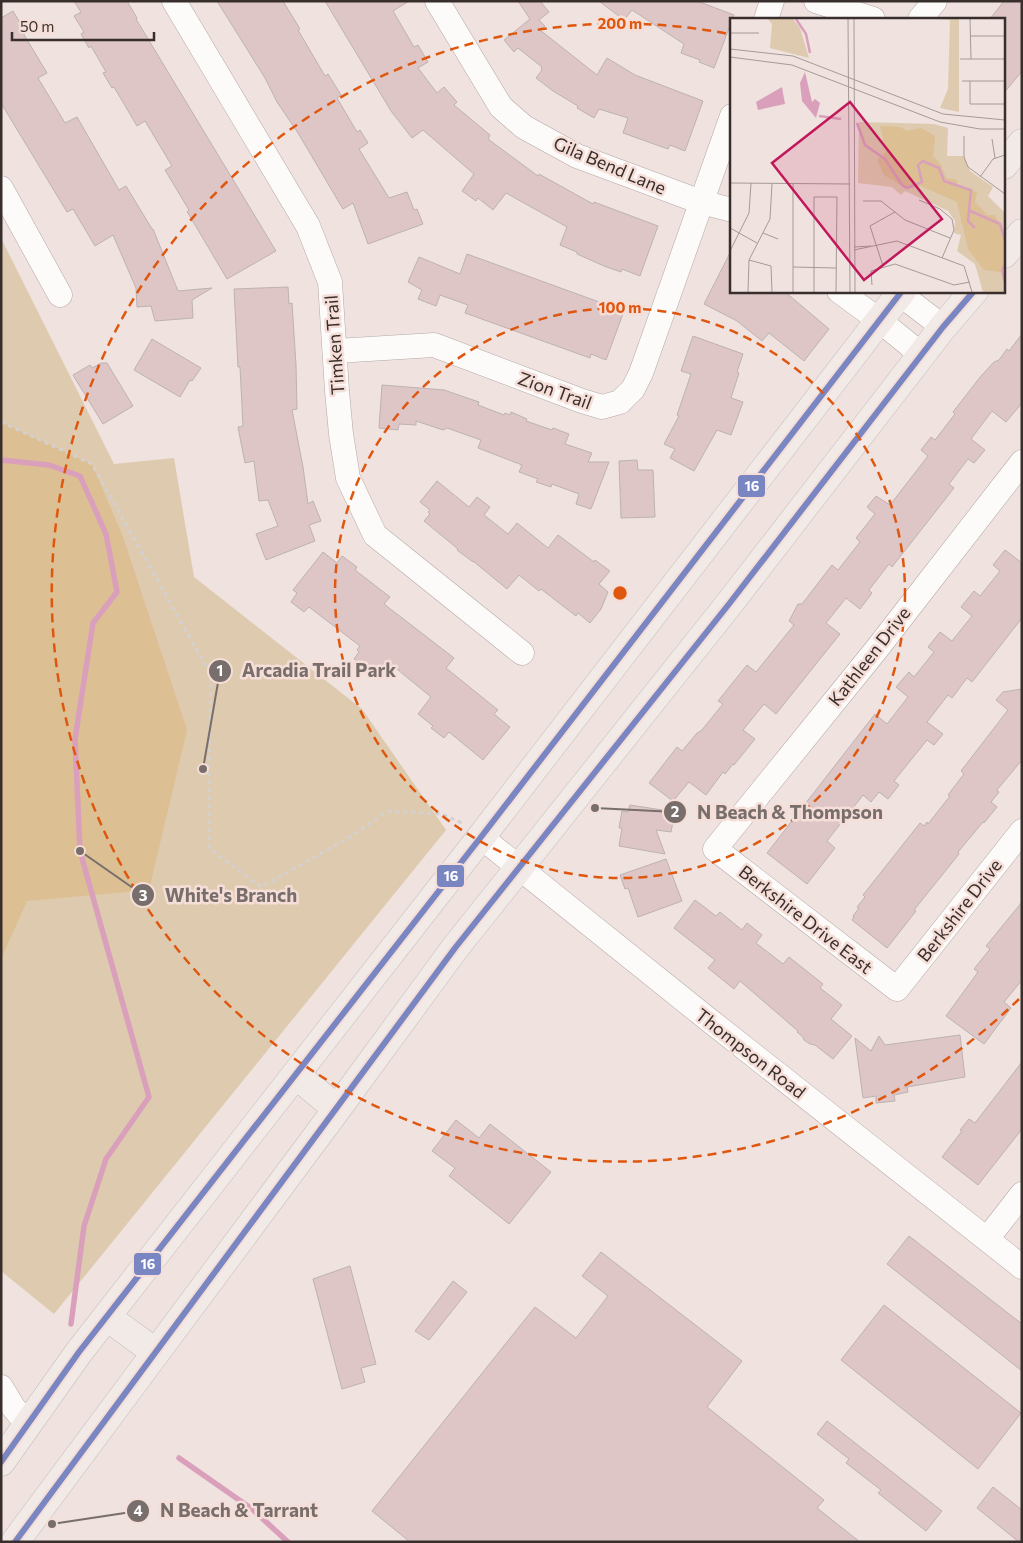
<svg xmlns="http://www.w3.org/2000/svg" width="1023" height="1543" font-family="Commissioner,sans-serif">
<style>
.green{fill:#decaae}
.forest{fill:#dcbf93}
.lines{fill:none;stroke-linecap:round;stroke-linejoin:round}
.stream{stroke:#daa0bb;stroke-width:5.5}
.building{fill:#dec6c7;stroke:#bdb2b2}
.minor-casing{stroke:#b3a9a7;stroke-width:25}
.major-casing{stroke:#c6bfbe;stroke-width:29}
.path{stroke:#d4d0d0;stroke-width:3;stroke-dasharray:4 4;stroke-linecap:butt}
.minor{stroke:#fdfbfa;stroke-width:24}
.major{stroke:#f2eae6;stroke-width:28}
.bus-1-casing{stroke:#f6ded8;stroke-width:10}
.bus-1{stroke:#7986c2;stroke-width:6}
.ring{fill:none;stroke:#df570e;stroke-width:2.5;stroke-dasharray:9 6}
.labels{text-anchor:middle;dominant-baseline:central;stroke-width:5;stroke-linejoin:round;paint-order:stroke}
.street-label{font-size:18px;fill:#382f2d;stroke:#f6ded8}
.inset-river{fill:none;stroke:#daa0bb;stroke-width:2.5}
.inset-road{fill:none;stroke:#a69a98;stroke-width:1}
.view{fill:#c2185b;fill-opacity:0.15;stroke:#c2185b;stroke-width:2.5}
.inset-edge{fill:none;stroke:#382f2d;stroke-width:2.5}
.centre{fill:#df570e;stroke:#f6ded8;stroke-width:2.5}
.ring-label{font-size:15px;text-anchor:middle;font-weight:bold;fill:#df570e;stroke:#f6ded8;stroke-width:5;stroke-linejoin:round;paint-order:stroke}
.leader{fill:none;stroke:#786e6b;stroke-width:2}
.callout-dot{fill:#786e6b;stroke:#f6ded8;stroke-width:2}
.mark-label{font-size:15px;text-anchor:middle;font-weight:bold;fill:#fff}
.callout-label{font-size:19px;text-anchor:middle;font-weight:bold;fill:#786e6b;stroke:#f6ded8;stroke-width:5;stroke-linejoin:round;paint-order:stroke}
.line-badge{stroke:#f6ded8;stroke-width:2}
.badge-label{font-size:14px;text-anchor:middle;font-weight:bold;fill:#fff}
</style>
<rect width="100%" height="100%" fill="#efe2df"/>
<path class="green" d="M1 238 114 464 174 458 194 577 362 709 446 830 54 1314 1 1271Z"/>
<path class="forest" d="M1 422 92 464 123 537 187 730 149 890 27 901 1 959Z"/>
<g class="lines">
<path class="stream" d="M1 460 49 465 80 476 106 534 117 592 93 623 75 739 80 851 149 1097 106 1159 84 1226 71 1324
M179 1458 252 1509 288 1542"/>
</g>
<path class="building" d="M74 1H127L137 18 136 19 276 251 227 279 188 213 187 212 189 210 165 170 172 166 145 121 137 126 114 87 112 88 103 73 106 72 91 46 89 48 81 34 84 32 74 16 81 12Z
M217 1H283L300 29 298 30 325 76 328 74 341 95 337 98 357 132 360 130 368 143 359 149 389 198 407 192 414 210 417 209 423 224 368 244 353 203 343 209 298 133 277 102 265 78Z
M325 1H409L393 11 414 47 418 45 428 62 418 68 437 93 444 87 457 102 454 105 490 135 488 139 538 176 539 174 593 204 594 202 658 226 640 276 622 269 621 272 604 266 577 254V252L560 245 567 227 506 193 493 210 478 198 476 201 462 191 474 174 423 130 412 138 391 111Z
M518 1H540L549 12 539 20 545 26 540 30 597 75 607 58 635 75 703 101 685 151 670 145 668 149 623 133 628 118 599 109 594 118 577 108 578 106 553 91 536 78 542 70 541 69 542 67 518 48 514 52 504 40 530 19Z
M599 1H697L734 15 714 68 699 62 700 60 681 53 684 44 632 10 624 20Z
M1004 1H1022V71L1004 93V19H990Z
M13 11 22 26 20 28 47 73 38 78 65 123 77 117 119 190 126 186 152 229H153L178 291 212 288 192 300 193 318 155 321 151 306 137 307 136 288 113 235 95 246 73 209 67 212 1 103V18Z
M732 249V291H784L829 329 804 361 769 333 762 341 737 321 704 304Z
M467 254 624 311 606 360 591 354 590 358 465 313 468 305 440 295 436 306 418 299 422 290 408 282 419 257 460 274Z
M288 287 289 304 292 303 296 365 297 409 292 410 303 467 308 504 313 501 321 521 309 525 315 541 266 560 256 534 278 526 268 500 259 501 254 461 245 463 238 427 243 426 240 367H238L234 289Z
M1022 334V403L1006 422 992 411 971 439 985 450 974 463 968 459 949 484 954 488 892 567 889 564 869 590 872 593 860 609 846 598 826 623 840 634 776 714 764 704 743 730 755 739 734 765 733 764 725 774 723 772 706 795 689 782 673 801 649 783 677 747 682 751 697 733 701 731 723 704 718 701 747 665 756 672 794 625 789 621 798 604H802L832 565 838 570 860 542 856 538 875 514 867 507 876 496 890 505 928 456 921 450 931 437 935 440 955 414 953 412 981 376 994 362 999 360 1007 349 1009 351Z
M693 336 743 354 737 372 739 373 731 398 743 402 731 435 717 430 694 471 670 458 675 449 664 444 679 416 677 415 691 374 681 371Z
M152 339 201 368 192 381 190 380 180 397 134 370Z
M101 363H107L133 406 103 424 73 375 90 365 92 368Z
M382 385 444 390 479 402 478 405 504 415 505 413 510 415 511 412 527 419 526 421 552 430 553 428 569 434 565 444 592 453 588 462H609L591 509 576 504 579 494 552 484 551 487 536 482 538 479 519 472 522 465 478 448 481 440 447 428 443 430 416 421V425L399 424 398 430 379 428Z
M637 460 638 470H653L655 517 621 518 619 461Z
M437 481 469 507 477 497 490 507 484 515 508 534 517 523 548 548 558 535 594 562 595 560 610 571 599 584 608 592 601 609 590 623 578 613 576 616 541 589 539 591 519 575 507 589 473 561V562L457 550 458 549 424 521 430 514 428 512 430 510 420 502Z
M1005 550 1022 563V618L972 682 967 678 952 698 948 695 927 722 943 734 934 745 927 740 894 781 899 785 888 799 879 792 871 802 863 795 827 841 835 848 807 884 767 853 875 714 887 724 908 697 896 687 909 672 914 677 934 652 928 647 940 632 952 641 972 616 961 607 974 591 980 596 1000 571 993 565Z
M323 552 337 563 342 556 357 567 355 570 390 597 384 604 454 658 446 668 498 710 494 714 510 727 483 760 449 732 444 738 431 728 433 726 418 714 431 697 392 665 383 676 370 667 367 670 354 659 359 652 357 650 360 646 309 607 304 612 291 602 297 593 293 590Z
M1022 689V760L997 790 999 792 991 802 997 807 984 823 983 822 958 852 959 854 914 910 916 911 887 948 852 920 854 917 853 916 859 908 857 907 865 897 863 895 920 823 924 826 927 822 928 824 950 796 948 795 964 774 961 771 1008 710 996 700 1003 692Z
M630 805 675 812 671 832 656 830 665 854 619 846 622 828H619L622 811 628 812Z
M666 859 682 901 638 917 628 888 625 889 620 875Z
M695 900 716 916 720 912 742 930 747 923 762 935 756 943 783 964 789 957 823 984 820 988 842 1005 831 1019 852 1036 833 1059 815 1045 810 1044 804 1040 803 1037 797 1032 798 1031 740 981 734 989 708 968 715 960 674 928Z
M1022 902V980L1004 1002 1011 1008 984 1044 946 1016 978 972 974 969 990 949 986 946Z
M960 1035 965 1077 907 1087 908 1092 894 1095 895 1101 876 1103V1096L863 1098 855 1038 871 1051 879 1036 885 1045Z
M1022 1062V1129L978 1185 942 1157 962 1131 960 1130 969 1119 975 1123Z
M456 1120 479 1138 490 1124 551 1172 509 1224 449 1176 455 1168 432 1151Z
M909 1236 1022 1324V1371L887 1264Z
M601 1252 742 1361 707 1407 824 1500 817 1508 860 1542H410L372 1511 535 1307 576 1338 608 1296 582 1276Z
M350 1266 376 1364 361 1368 365 1382 342 1389 313 1279Z
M453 1281 467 1292 429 1340 415 1331Z
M884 1305 1021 1413 978 1469 841 1360Z
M827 1421 942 1511 926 1531 878 1493 881 1490 846 1463 849 1459 817 1434Z
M993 1487 1022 1510V1542H1019L977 1508Z"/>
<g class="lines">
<defs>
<path id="minor" d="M174 1 308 226 330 282 337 391 341 434 348 478 375 535 522 653
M437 1 501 107 524 127 577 156 701 202 732 210
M816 1 873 19
M766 19 772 1
M920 19 935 1
M1 188 60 295
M839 291 880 321 922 355
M896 291 943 327
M336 351 434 345 582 401 602 407 620 402 633 389 641 373 732 116
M1022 462 876 650 715 849 897 989 1022 831
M481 837 709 1020 1022 1267
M987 1239 1022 1194
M1 1387 13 1407 28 1425"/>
<path id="major" d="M1004 165 1022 143
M1004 254 1022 233
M296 1075 337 1109
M107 1317 155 1352
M1 1462 79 1352 481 837 902 291
M15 1542 337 1109 455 948 729 604 943 327 974 291"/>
</defs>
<use href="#minor" class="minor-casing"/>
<use href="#major" class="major-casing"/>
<path class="path" d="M1 422 92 464 211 675 209 766V848L261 887 347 839 388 811 442 814 464 824"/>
<use href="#minor" class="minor"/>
<use href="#major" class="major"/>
<defs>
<path id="bus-1" d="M1 1462 79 1352 481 837 902 291
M15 1542 455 948 729 604 943 327 974 291"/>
</defs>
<use href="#bus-1" class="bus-1-casing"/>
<use href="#bus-1" class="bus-1"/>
</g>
<g class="ring">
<circle cx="620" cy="593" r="285"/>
<path d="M1019 999A569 569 0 1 1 729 34"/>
</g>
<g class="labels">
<g class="street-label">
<text transform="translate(610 165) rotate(23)">Gila Bend Lane</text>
<text transform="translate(334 345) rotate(-94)">Timken Trail</text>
<text transform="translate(555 390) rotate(20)">Zion Trail</text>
<text transform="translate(869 656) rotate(-52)">Kathleen Drive</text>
<text transform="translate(959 910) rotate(-52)">Berkshire Drive</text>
<text transform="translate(806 919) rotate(38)">Berkshire Drive East</text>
<text transform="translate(751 1053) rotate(38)">Thompson Road</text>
</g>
</g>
<g transform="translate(730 18)">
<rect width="275" height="275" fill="#efe2df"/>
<path d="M38 1H63L70 10 79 40 40 30 42 6ZM209 1H229V94L210 90 218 71 220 2ZM129 104 204 106 218 110 217 138H233L240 153 263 169 258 178 275 195V274H253L245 246 227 233 231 217 224 215 225 203 218 193 175 173 171 177 162 169 128 165Z" fill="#decaae"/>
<path d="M150 108 170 109 177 113 191 110 205 118 203 138 211 147 216 160 227 162V168L247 174 245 184 257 197H264L275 213V267L271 254 254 252 238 231 227 184 191 168 177 171 154 157 147 142 156 134Z" fill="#dcbf93"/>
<path d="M75 54 82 84 85 81 90 85 86 100 72 83 70 65ZM52 69 55 86 28 92 26 84Z" fill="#daa0bb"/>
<path class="inset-river" d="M66 1 76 16 80 35M89 98 111 101M127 105 135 127 155 141 172 167 177 170 192 164 188 147 193 143 209 150 214 163 241 172 238 203 245 210M238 192 270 206 275 223M275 246 272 252 275 265"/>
<path class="inset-road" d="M118 1 120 274M124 1 125 274M240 1 241 41M0 15H29M240 18H275M0 31 63 38 213 96 275 102M0 39 62 47 210 104 250 111H275M230 41H275M232 63H275M240 63V86H275M234 118V139L238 149 275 176M262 121 265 140M250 159 263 141 275 137M0 165 120 166M63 166V274M189 182 210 191 222 201 224 212 212 240M133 183H151L175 202 220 220M0 210 27 225M33 215 48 221M124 229 141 228M124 232 167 223 234 248 242 274M0 233 19 195 21 165M19 242 41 248 42 274M153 248 140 208 165 194M63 249 106 250M142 267 141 253 165 246 224 267 240 264M18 274 19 242 40 201 42 166M84 274V179H107L106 274"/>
<path class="view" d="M120 84 212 201 134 262 42 145Z"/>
<rect width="275" height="275" class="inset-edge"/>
</g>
<circle cx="620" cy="593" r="8" class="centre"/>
<g class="ring-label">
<text x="620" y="29">200 m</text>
<text x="620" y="313">100 m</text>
</g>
<path class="leader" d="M203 769L220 671M595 808L675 812M80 851L143 895M52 1524L138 1511"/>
<g class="callout-dot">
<circle cx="203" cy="769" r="5"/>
<circle cx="595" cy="808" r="5"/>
<circle cx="80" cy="851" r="5"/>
<circle cx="52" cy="1524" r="5"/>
<circle cx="220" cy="671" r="12"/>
<circle cx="675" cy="812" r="12"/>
<circle cx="143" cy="895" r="12"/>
<circle cx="138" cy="1511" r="12"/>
</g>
<g class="mark-label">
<text x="220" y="676">1</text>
<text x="675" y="817">2</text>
<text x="143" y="901">3</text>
<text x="138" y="1516">4</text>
</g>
<g class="callout-label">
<text x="319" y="677">Arcadia Trail Park</text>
<text x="790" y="819">N Beach &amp; Thompson</text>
<text x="231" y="902">White's Branch</text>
<text x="239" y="1517">N Beach &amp; Tarrant</text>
</g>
<g class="line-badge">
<rect x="737" y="474" width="29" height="24" rx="5" fill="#7986c2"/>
<rect x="436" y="864" width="29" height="24" rx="5" fill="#7986c2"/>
<rect x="133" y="1252" width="29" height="24" rx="5" fill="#7986c2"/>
</g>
<g class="badge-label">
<text x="752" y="491">16</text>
<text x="451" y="881">16</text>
<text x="148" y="1269">16</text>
</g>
<rect width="1023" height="1543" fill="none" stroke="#382f2d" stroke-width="5"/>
<path d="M12 32v8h142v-8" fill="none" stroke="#382f2d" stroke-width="2.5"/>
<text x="20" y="32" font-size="15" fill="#382f2d" stroke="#f6ded8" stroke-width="4" paint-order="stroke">50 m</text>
</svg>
